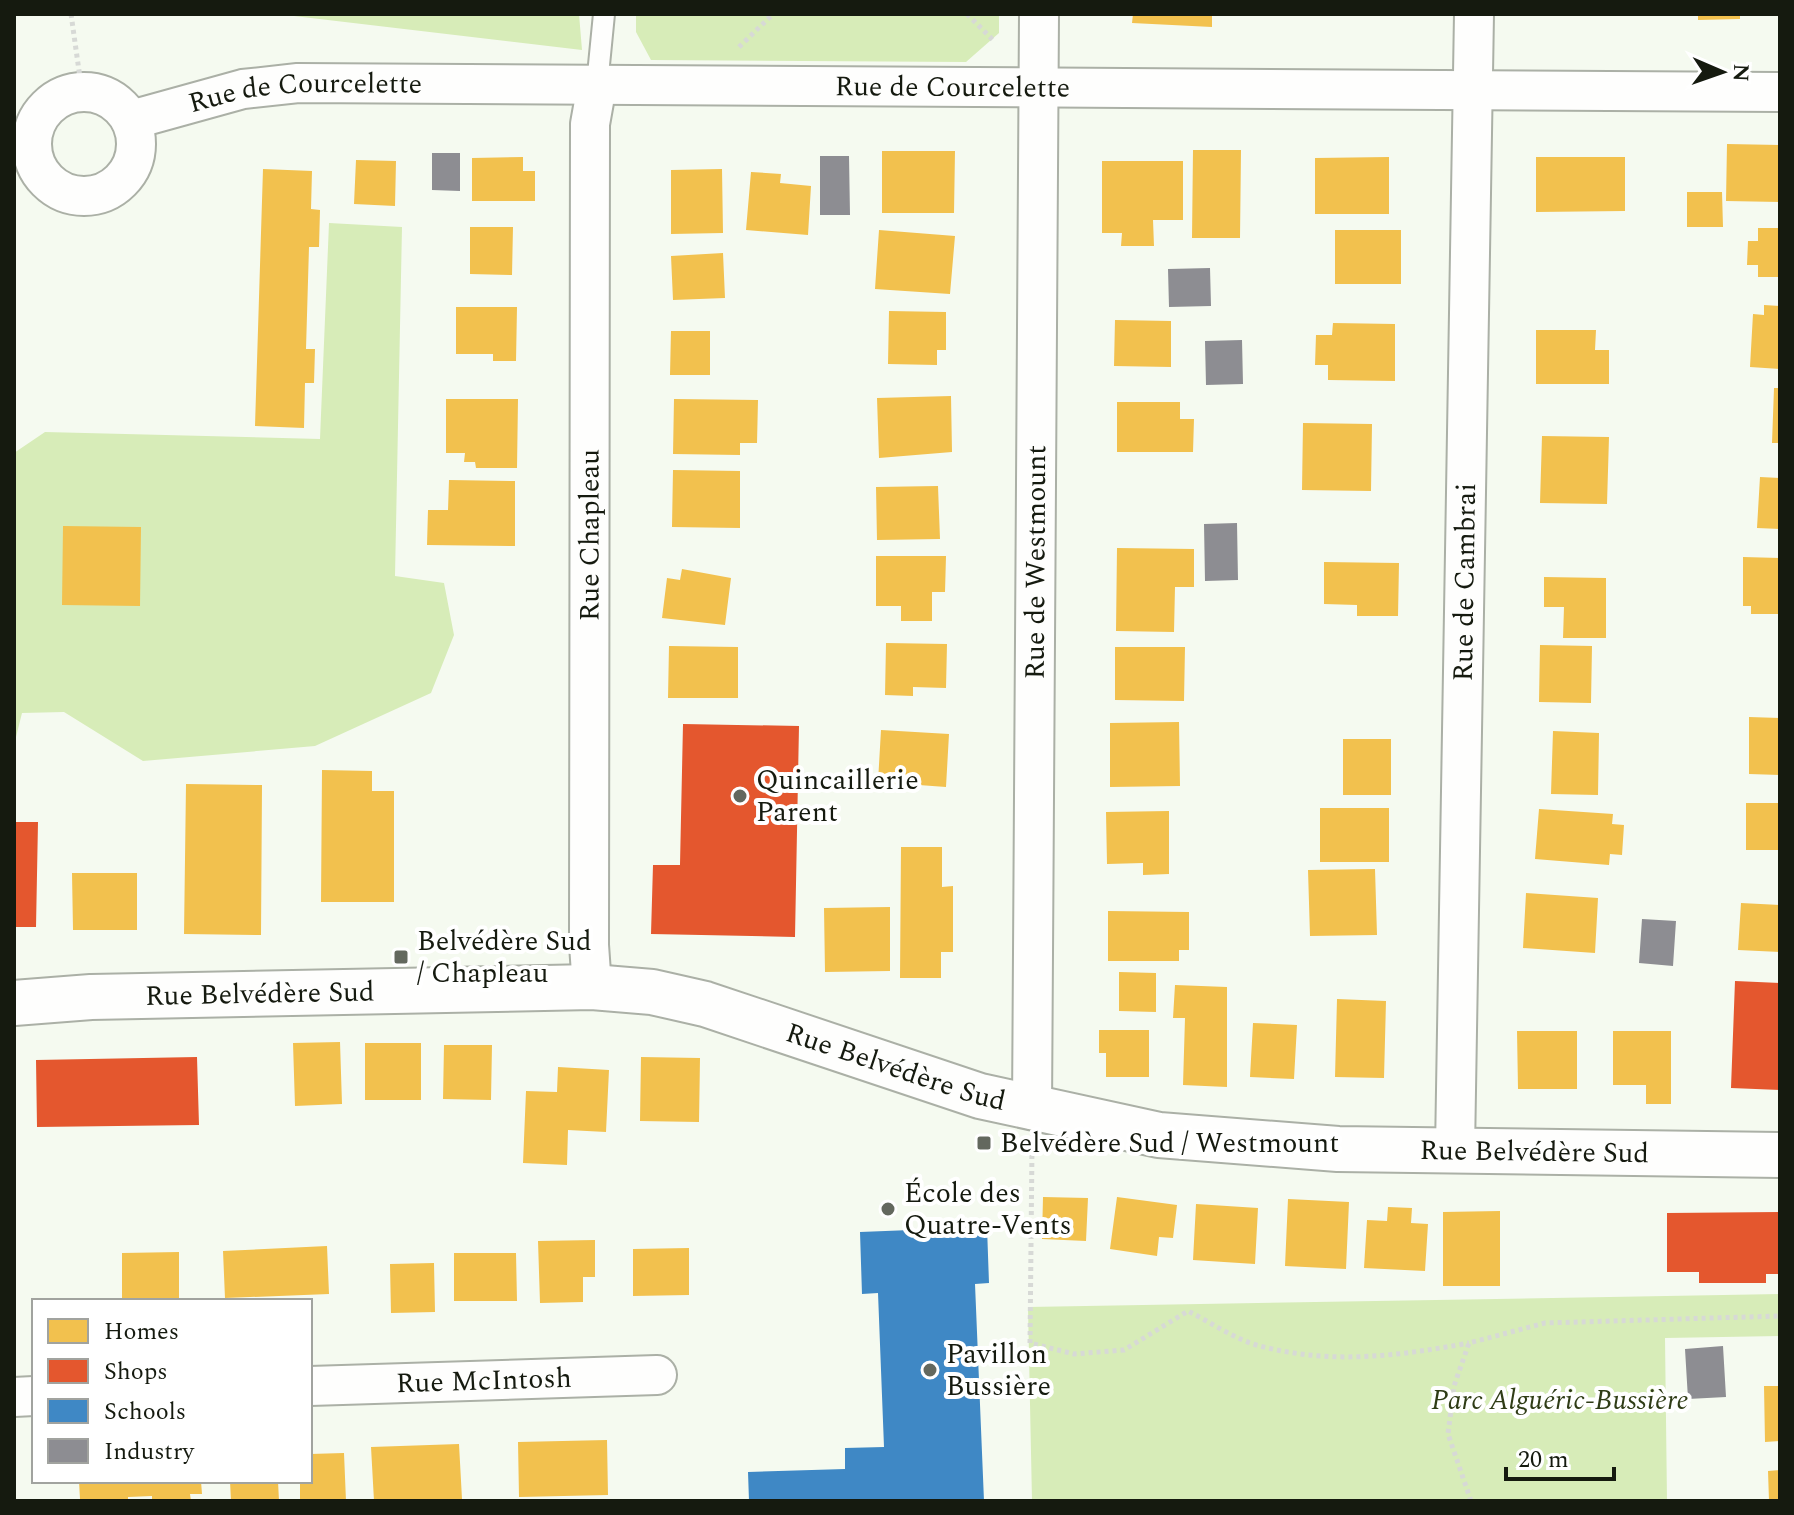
<svg xmlns="http://www.w3.org/2000/svg" width="1794" height="1515" font-family="Spectral,serif">
<style>
.green{fill:#d7ecb8}
.homes{fill:#f2c14e}
.shops{fill:#e4572e}
.schools{fill:#3f88c5}
.industry{fill:#8d8d92}
.lines{fill:none;stroke-linecap:round;stroke-linejoin:round}
.lane-casing{stroke:#abb0a6;stroke-width:24}
.street-casing{stroke:#abb0a6;stroke-width:42}
.secondary-casing{stroke:#abb0a6;stroke-width:48}
.path{stroke:#d7d9d6;stroke-width:5;stroke-dasharray:4 4;stroke-linecap:butt}
.lane{stroke:#fefefd;stroke-width:20}
.street{stroke:#fefefd;stroke-width:38}
.secondary{stroke:#fefefd;stroke-width:44}
.poi-dot{fill:#63685e;stroke:#fff;stroke-width:3}
.labels{text-anchor:middle;dominant-baseline:central;stroke-width:8;stroke-linejoin:round;paint-order:stroke}
.street-label{font-size:28px;fill:#151a0f;stroke:#fff}
.poi-label{font-size:28px;fill:#151a0f;stroke:#fff;text-anchor:start}
.park-label{font-size:28px;font-style:italic;fill:#2f3c16;stroke:#fff}
</style>
<rect width="100%" height="100%" fill="#f5faf0"/>
<path class="green" d="M277 14H579L582 50Z
M636 14H999V33L966 62 651 60 636 32Z
M329 223 402 227 395 576 444 583 454 635 431 693 315 746 143 761 64 712 22 713 14 745V453L45 432 320 439Z
M1780 1294V1336L1665 1338 1667 1501H1032L1028 1307Z"/>
<path class="homes" d="M1133 14H1212V27L1132 23Z
M1698 14H1740V19L1698 20Z
M1727 144 1780 145V202L1726 201Z
M1193 150H1241L1240 238H1192Z
M882 151H955L954 213H882Z
M523 157V171H535V201H472V158Z
M1389 157V214H1315V158Z
M1536 157H1625V211L1536 212Z
M356 160 396 161 395 206 354 204Z
M1102 161H1183V220H1153L1154 246H1121L1122 233H1102Z
M263 169 312 171 311 209 320 210 319 247H309L306 349H315L314 383H305L304 428 255 426Z
M722 169 723 233 671 234V170Z
M751 172 781 174 780 183 811 186 808 235 746 230Z
M1687 192H1722L1723 227H1687Z
M470 227H513L512 275 470 274Z
M1758 228H1780V277H1758V265H1747L1748 241H1758Z
M879 230 955 236 950 294 875 289Z
M1335 230H1401V284H1335Z
M723 253 725 298 673 300 671 256Z
M1764 305 1780 306V369L1750 367 1753 314 1764 315Z
M456 307H517L516 361H493V354H456Z
M889 311 946 312V350H937V365L888 364Z
M1115 320 1171 321V367L1114 366Z
M1333 323 1395 324V381L1328 380V365H1315L1316 335H1332Z
M1536 330H1596L1595 350H1609V384H1536Z
M671 331H710V375H670Z
M1774 388H1780V443H1772Z
M951 396 952 452 879 458 877 398Z
M446 399H518L517 468H476L475 462H464L465 453H446Z
M674 399 758 400 757 443H740V455L673 454Z
M1117 402H1180V419H1194L1193 452H1117Z
M1303 423 1372 424 1371 491 1302 490Z
M1542 436 1609 437 1607 504 1540 503Z
M673 470 740 471V528L672 527Z
M1760 477 1780 478V529L1757 528Z
M449 480 515 481V546L427 545 428 510H448Z
M938 486 940 539 877 540 876 487Z
M63 526 141 527 140 606 62 605Z
M1117 548 1194 549V587H1175L1174 632 1116 631Z
M876 556H946L945 592H932V621H901V606H876Z
M1743 557 1780 558V614H1751V606H1743Z
M1324 562 1399 563 1398 616H1357V605L1324 604Z
M682 569 731 578 725 625 662 618 667 578 680 580Z
M1544 577 1606 578V638H1563L1564 607H1544Z
M886 643 947 644 946 688 913 687V696L885 695Z
M1540 645 1592 646 1591 703 1539 702Z
M669 646 738 647V698H668Z
M1115 647H1185L1184 701 1115 700Z
M1749 717 1780 718V775L1749 774Z
M1179 722 1180 786 1110 787V723Z
M881 730 949 734 946 787 878 782Z
M1553 731 1599 733 1598 795 1551 794Z
M1343 739H1391V795H1343Z
M322 770 372 771V791H394V902H321Z
M186 784 262 785 261 935 184 934Z
M1746 803H1780V850H1746Z
M1320 808H1389V862H1320Z
M1539 809 1613 814 1612 824 1624 825 1622 855 1610 854 1609 865 1535 859Z
M1169 811V874L1143 875V863L1107 864 1106 812Z
M901 847H942V887L953 886V952H941V978H900Z
M1375 869 1377 935 1310 936 1308 870Z
M72 873H137V930H73Z
M1526 893 1598 898 1595 953 1523 948Z
M1741 903 1780 905V952L1738 950Z
M890 907V971L825 972 824 908Z
M1108 911 1189 912V950H1179V961H1108Z
M1119 972 1156 973V1012L1119 1011Z
M1175 985 1227 987V1087L1183 1085 1185 1018H1173Z
M1337 999 1386 1001 1384 1078 1335 1077Z
M1253 1023 1297 1025 1294 1079 1250 1077Z
M1099 1030H1149V1077H1106V1053H1099Z
M1517 1031H1577V1089H1518Z
M1613 1031H1671V1104H1646V1085H1613Z
M340 1042 342 1104 295 1106 293 1043Z
M365 1043H421V1100H365Z
M444 1045H492L491 1100 443 1099Z
M641 1057 700 1058 699 1122 640 1121Z
M558 1067 609 1070 606 1132 568 1130 567 1165 523 1163 526 1091 557 1092Z
M1043 1197 1088 1198 1086 1241 1042 1239Z
M1117 1197 1177 1205 1173 1238 1159 1237 1157 1256 1110 1249Z
M1288 1199 1349 1202 1346 1269 1285 1266Z
M1196 1204 1258 1208 1255 1264 1193 1260Z
M1388 1207 1412 1208 1411 1223 1428 1224 1425 1271 1364 1268 1367 1220 1387 1221Z
M1500 1211V1286H1443V1212Z
M595 1240V1277H583V1302L540 1303 538 1241Z
M327 1246 329 1294 225 1298 223 1251Z
M689 1248V1295L633 1296V1249Z
M179 1252V1301H122V1253Z
M454 1253H516L517 1301H454Z
M434 1263 435 1312 391 1313 390 1264Z
M1764 1386H1780V1441L1765 1442Z
M607 1440 608 1495 519 1497 518 1442Z
M459 1444 462 1499 374 1501 371 1447Z
M344 1453 346 1501H300V1481H310V1454Z
M1780 1470V1501H1769L1768 1471Z
M79 1481H201L202 1494H190L191 1501H152V1496L128 1497V1501H92L80 1499Z
M230 1481H278L279 1501H231Z"/>
<path class="shops" d="M683 724 799 726 795 937 651 934 653 865H680Z
M14 822H38L36 927H14Z
M1735 981 1780 983V1090L1731 1088Z
M197 1057 199 1125 37 1127 36 1060Z
M1779 1212V1274H1766V1283H1699V1272H1667V1213Z"/>
<path class="schools" d="M987 1227 989 1283 975 1284 984 1501H749L748 1472 845 1469V1448L884 1447 878 1293 862 1294 860 1232Z"/>
<path class="industry" d="M432 153H460V191L432 190Z
M820 156H849L850 215H820Z
M1210 268 1211 306 1169 307 1168 269Z
M1242 340 1243 384 1206 385 1205 341Z
M1237 523 1238 580 1205 581 1204 524Z
M1642 919 1676 921 1673 966 1639 963Z
M1723 1346 1726 1397 1688 1399 1685 1349Z"/>
<g class="lines">
<defs>
<path id="lane" d="M597 85 604 14"/>
<g id="street">
<circle cx="84" cy="144" r="52"/>
<path id="s1" d="M131 120 243 89 298 83 1780 92"/>
<path id="s2" d="M592 987 589 945 590 124 597 85"/>
<path id="s3" d="M1032 1110 1039 14"/>
<path id="s4" d="M1455 1150 1474 14"/>
<path id="s5" d="M310 1386 657 1375"/>
<path d="M14 1397 34 1396"/>
</g>
<g id="secondary">
<path id="s6" d="M14 1003 91 997 592 987 652 992 705 1004 980 1096 1159 1135 1338 1149 1780 1155"/>
</g>
</defs>
<use href="#lane" class="lane-casing"/>
<use href="#street" class="street-casing"/>
<use href="#secondary" class="secondary-casing"/>
<path class="path" d="M71 14 82 92
M967 14 994 41
M739 47 773 14
M1032 1147 1030 1343 1074 1354 1124 1350 1188 1311C1210 1322 1236 1340 1260 1346 1333 1365 1397 1356 1469 1343
M1471 1501 1448 1434 1454 1386 1469 1343 1545 1323 1780 1316"/>
<use href="#lane" class="lane"/>
<use href="#street" class="street"/>
<use href="#secondary" class="secondary"/>
</g>
<g class="poi-dot">
<circle cx="740" cy="796" r="8"/>
<rect x="393" y="949" width="16" height="16" rx="4"/>
<rect x="976" y="1135" width="16" height="16" rx="4"/>
<circle cx="888" cy="1209" r="8"/>
<circle cx="930" cy="1370" r="8"/>
</g>
<g class="labels">
<g class="street-label">
<text stroke="none"><textPath href="#s1" startOffset="826">Rue de Courcelette</textPath></text>
<text stroke="none"><textPath href="#s1" startOffset="178">Rue de Courcelette</textPath></text>
<text stroke="none"><textPath href="#s2" startOffset="452">Rue Chapleau</textPath></text>
<text stroke="none"><textPath href="#s3" startOffset="548">Rue de Westmount</textPath></text>
<text stroke="none"><textPath href="#s4" startOffset="568">Rue de Cambrai</textPath></text>
<text stroke="none"><textPath href="#s6" startOffset="246">Rue Belvédère Sud</textPath></text>
<text stroke="none"><textPath href="#s6" startOffset="894">Rue Belvédère Sud</textPath></text>
<text stroke="none"><textPath href="#s6" startOffset="1542">Rue Belvédère Sud</textPath></text>
<text stroke="none"><textPath href="#s5" startOffset="174">Rue McIntosh</textPath></text>
</g>
<g class="poi-label">
<text x="756" y="780">Quincaillerie<tspan x="756" dy="32">Parent</tspan></text>
<text x="417" y="941">Belvédère Sud<tspan x="417" dy="32">/ Chapleau</tspan></text>
<text x="1000" y="1143">Belvédère Sud / Westmount</text>
<text x="904" y="1193">École des<tspan x="904" dy="32">Quatre-Vents</tspan></text>
<text x="946" y="1354">Pavillon<tspan x="946" dy="32">Bussière</tspan></text>
</g>
<g class="park-label">
<text x="1560" y="1400">Parc Alguéric-Bussière</text>
</g>
</g>
<rect width="1794" height="1515" fill="none" stroke="#151a0f" stroke-width="32"/>
<rect x="32" y="1299" width="280" height="184" fill="#ffffff" stroke="#a1a39f" stroke-width="2"/>
<rect x="48" y="1319" width="40" height="24" fill="#f2c14e" stroke="#a1a39f" stroke-width="2"/>
<text x="104" y="1339" font-size="24" fill="#151a0f">Homes</text>
<rect x="48" y="1359" width="40" height="24" fill="#e4572e" stroke="#a1a39f" stroke-width="2"/>
<text x="104" y="1379" font-size="24" fill="#151a0f">Shops</text>
<rect x="48" y="1399" width="40" height="24" fill="#3f88c5" stroke="#a1a39f" stroke-width="2"/>
<text x="104" y="1419" font-size="24" fill="#151a0f">Schools</text>
<rect x="48" y="1439" width="40" height="24" fill="#8d8d92" stroke="#a1a39f" stroke-width="2"/>
<text x="104" y="1459" font-size="24" fill="#151a0f">Industry</text>
<g transform="translate(1722 72) rotate(92)" stroke="#ffffff" stroke-width="6" paint-order="stroke">
<path d="M0-6L14 30L0 20L-14 30Z" fill="#151a0f"/>
<text y="-12" font-size="22" font-weight="bold" text-anchor="middle" fill="#151a0f">N</text>
</g>
<path d="M1506 1467v12h108v-12" fill="none" stroke="#151a0f" stroke-width="4"/>
<text x="1518" y="1467" font-size="24" fill="#151a0f" stroke="#ffffff" stroke-width="6" paint-order="stroke">20 m</text>
</svg>
